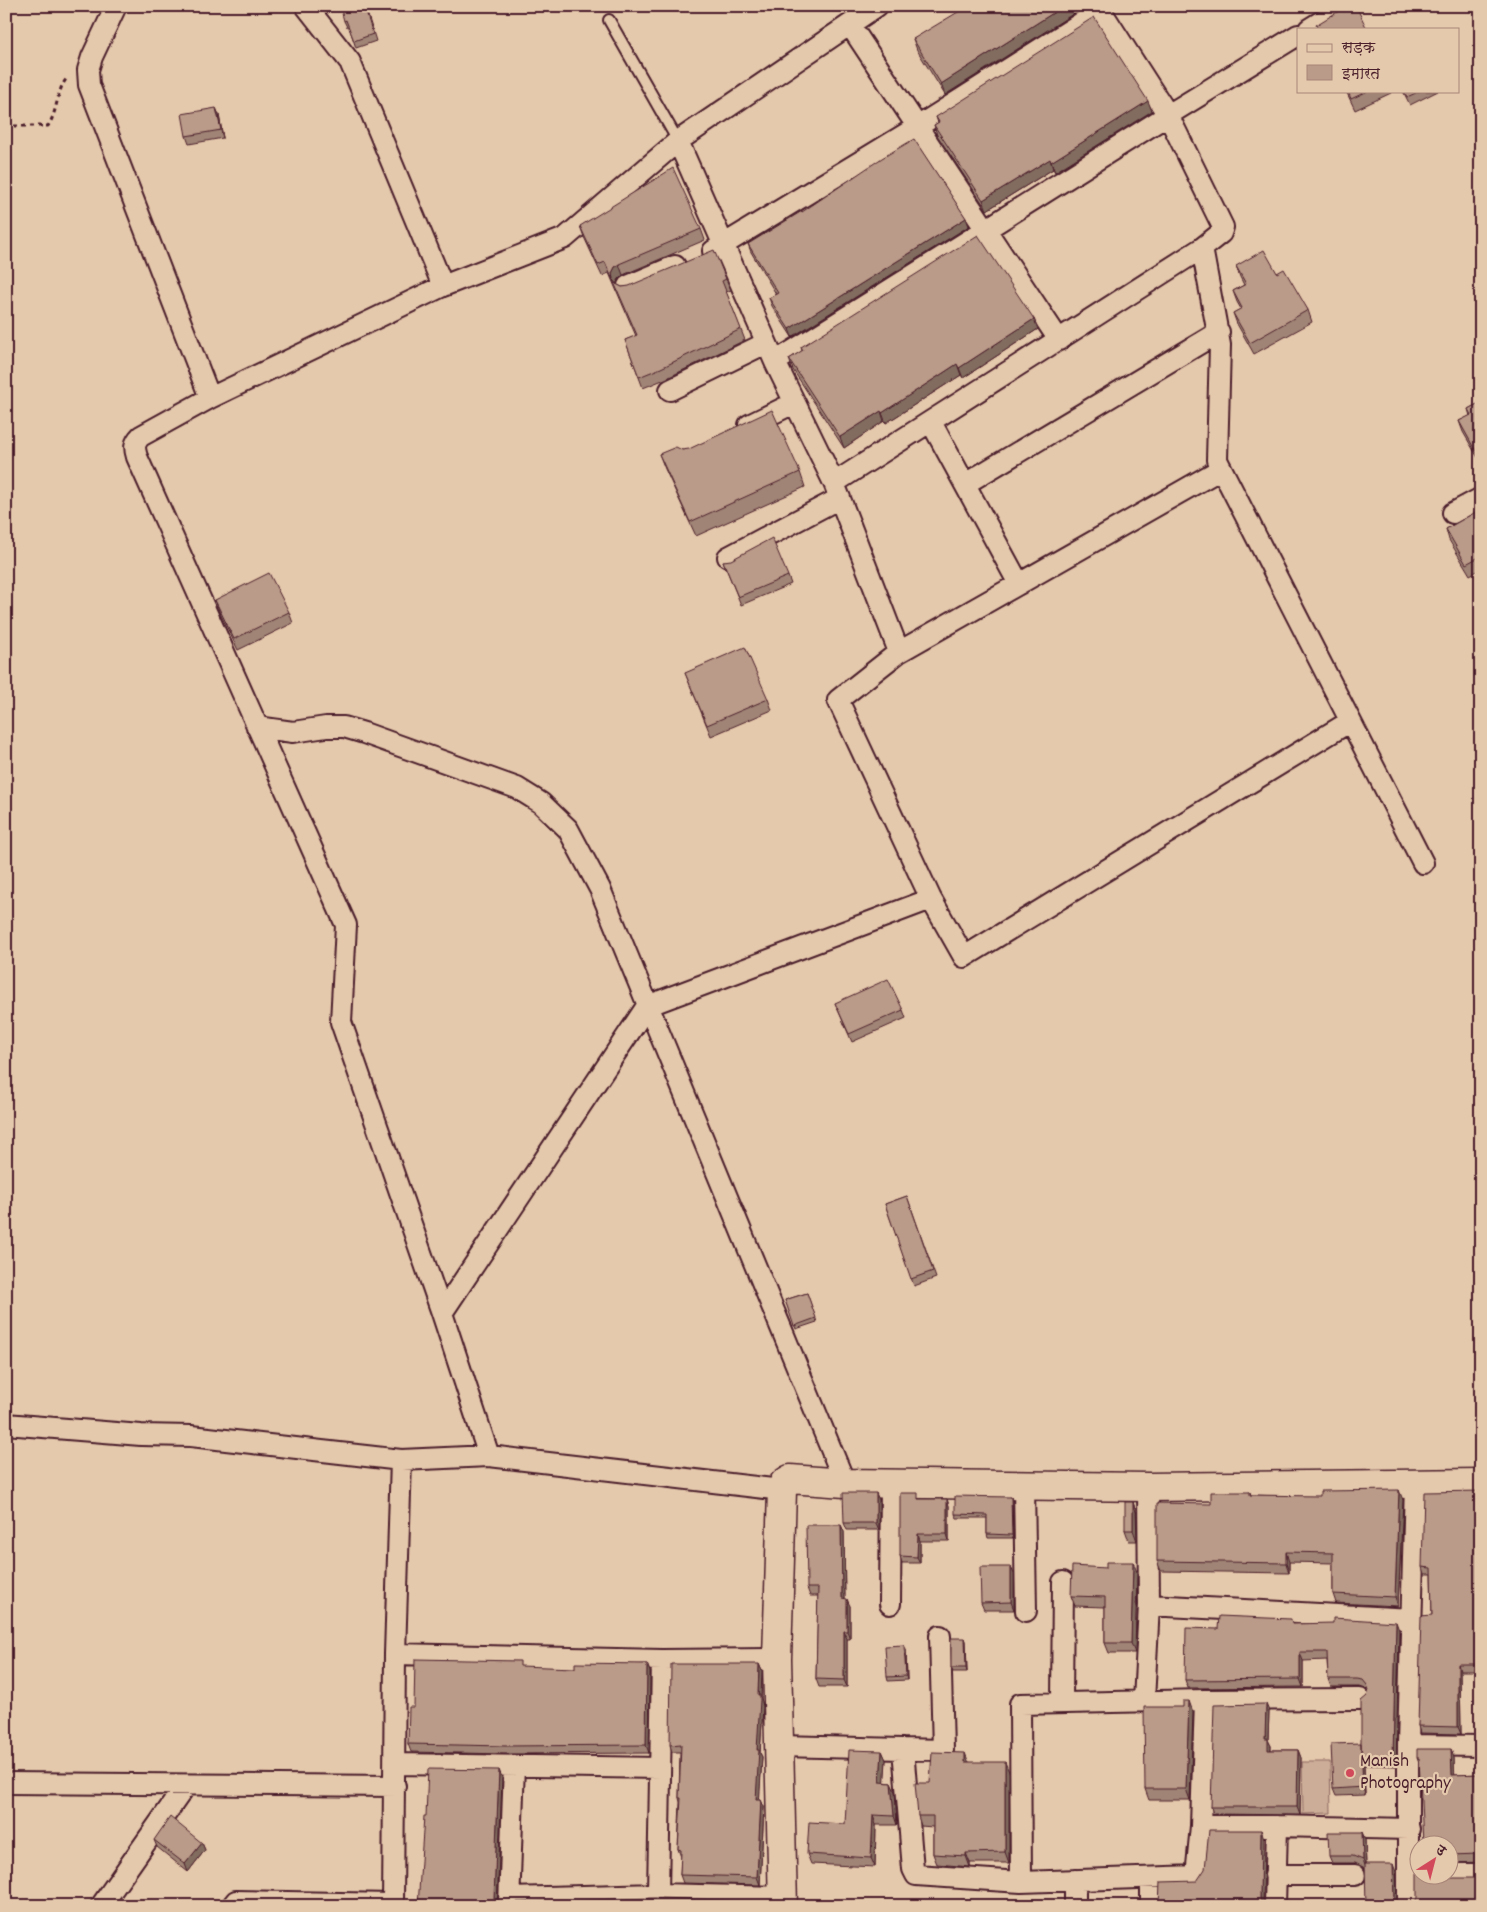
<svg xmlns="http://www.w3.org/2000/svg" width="1487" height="1912" font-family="Dekko,'Playpen Sans Deva',sans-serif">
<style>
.green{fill:#ccad97;stroke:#8b6661}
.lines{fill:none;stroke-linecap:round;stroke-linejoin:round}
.lane-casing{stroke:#4a1f2b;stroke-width:14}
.street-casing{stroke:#4a1f2b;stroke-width:24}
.secondary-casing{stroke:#4a1f2b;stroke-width:31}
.path{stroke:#4a1f2b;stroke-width:3;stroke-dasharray:4 4;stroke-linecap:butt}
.lane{stroke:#e5c9ac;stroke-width:10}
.street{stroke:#e5c9ac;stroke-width:20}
.secondary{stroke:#e5c9ac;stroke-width:28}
.wall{fill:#a08475;stroke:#4a1f2b}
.shaded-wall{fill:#826c5f;stroke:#4a1f2b}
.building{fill:#ba9a88;stroke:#4a1f2b}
.poi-dot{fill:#d1495b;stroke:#e5c9ac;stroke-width:2}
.labels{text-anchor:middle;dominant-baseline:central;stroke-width:4.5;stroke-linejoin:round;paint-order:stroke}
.poi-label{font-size:19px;fill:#4a1f2b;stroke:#e5c9ac;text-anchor:start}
</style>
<rect width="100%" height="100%" fill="#e5c9ac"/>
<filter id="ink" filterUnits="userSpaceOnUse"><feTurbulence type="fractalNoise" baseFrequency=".02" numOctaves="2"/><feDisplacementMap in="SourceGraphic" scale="10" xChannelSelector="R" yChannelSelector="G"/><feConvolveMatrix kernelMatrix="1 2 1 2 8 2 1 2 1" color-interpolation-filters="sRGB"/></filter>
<g filter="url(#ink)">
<path class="green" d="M1302 1762H1330L1331 1813 1303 1814Z"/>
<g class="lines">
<defs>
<path id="lane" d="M609 20 678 141"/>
<path id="street" d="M116 6 92 57 88 70 89 85 210 398
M306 6 350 62 443 286
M850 25 1059 340
M1309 29 1346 6
M678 141 775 362 834 483 899 652 838 700 931 899 964 957 1349 722
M1202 248 1220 345 1217 460 1423 863
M713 251 917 127 1100 11
M628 286 675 266
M775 362 1168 115 1298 35
M670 390 766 343
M931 422 1019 584
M749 425 794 403
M834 483 1202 248 1221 233 1223 227 1168 115 1098 6
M965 484 1219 332
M1453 513 1481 498
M728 557 840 498
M899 652 1221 469
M257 727 293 732 326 727H344L364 733 517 788 541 803 568 829 600 889 845 1483
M442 1313 647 1006 931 899
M6 1424 141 1435 191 1436 401 1460 489 1456 782 1490
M489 1456 442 1313 341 1022 346 925 137 457C134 447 134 443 141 436L210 398 443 286 565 238 678 141 877 6
M1024 1486 1026 1611
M890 1604 891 1483
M1149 1605 1412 1619
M395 1654 662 1660 777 1659
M1144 1701 1149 1605 1148 1487
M1062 1703 1063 1582
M1408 1745 1481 1746
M780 1746 943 1750 940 1636
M903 1749 913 1869 916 1875 1021 1882 1196 1876 1201 1826 1205 1700
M395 1764 660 1768
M6 1783 395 1786
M1201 1826H1277L1409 1829
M1450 1874H1481
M1275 1875H1355
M1151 1878V1906
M1075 1880V1906
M1021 1882 1020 1704 1205 1700 1360 1699
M658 1894 662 1660
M509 1898 658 1894 783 1897
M101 1906 186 1785
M232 1906 236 1901 393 1904
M393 1906 395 1654 401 1460
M509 1906 514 1765
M1275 1906 1277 1826
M1408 1906V1745L1415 1483"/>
<path id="secondary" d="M783 1906 777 1659 782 1490 784 1483 790 1479 845 1483 1148 1487 1481 1483"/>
</defs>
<use href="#lane" class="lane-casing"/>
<use href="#street" class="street-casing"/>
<use href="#secondary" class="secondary-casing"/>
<path class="path" d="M6 126H48C58 111 56 91 67 78"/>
<use href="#lane" class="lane"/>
<use href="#street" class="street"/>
<use href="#secondary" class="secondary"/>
</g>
<path class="wall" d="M365 6 376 41 356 48 349 27H347L344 21Z
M1084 7 945 95 917 50 913 39Z
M1346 91H1391V93L1355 110Z
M1403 91H1438L1410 105Z
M216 108 219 115 223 138 189 144 186 136Z
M1152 111 1055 172 1053 169 987 210 937 135 934 125 938 123 936 117Z
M802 212 969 226 792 337 772 306 769 298 776 294 751 252 748 244Z
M580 226 701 229 705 240 623 275 619 279 616 284 622 287 726 279 731 290 726 292 745 340 665 379 643 388 625 340 636 336 609 273 602 276 584 237Z
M1236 266 1277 273 1308 310 1312 322 1254 354 1237 324 1233 313 1241 309 1237 302 1233 291 1244 285 1240 277Z
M1034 319 1038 329 963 378 961 375 886 423 884 421 844 448 793 370 789 359 802 351 801 347Z
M1481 402V463L1463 432 1459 421 1470 416 1468 409Z
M682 450 800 472 805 487 696 536 665 469 659 454Z
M1481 509V569L1470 575 1449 540 1446 529Z
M723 561 788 576 791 584 741 605Z
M215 600 289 612 293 623 238 650 219 611Z
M685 673 768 699 772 710 711 736Z
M835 1003 903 1010 906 1018 852 1042Z
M907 1196 936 1278 914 1286 885 1204Z
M807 1293 817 1322 796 1329 785 1300Z
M1481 1491V1671H1460L1461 1734 1420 1733 1418 1726 1432 1615 1431 1574H1424L1422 1567 1479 1492Z
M1250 1492 1251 1495 1403 1500 1398 1606 1336 1603 1333 1594V1563L1289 1562V1573L1161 1571 1157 1561 1211 1504Z
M1011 1497 1012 1501 1013 1538H988L987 1534V1518H957L955 1514Z
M920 1499H947L949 1506V1541H920V1563H902L900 1556Z
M879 1500V1530H847L844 1523Z
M1133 1502 1136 1512 1137 1541H1129L1125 1530Z
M841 1525 844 1532 845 1599 850 1606V1639H847V1687H819L816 1679 818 1596H810L807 1588Z
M1137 1572 1135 1653H1109L1105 1643V1607L1075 1606 1071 1596Z
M1014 1574V1610H984L981 1603Z
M1293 1624 1399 1630 1396 1766 1364 1765V1764L1365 1795 1336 1796 1333 1789 1361 1744 1368 1691 1366 1689 1360 1687H1331L1328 1679 1327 1660 1303 1661V1687L1188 1688 1185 1680 1218 1629Z
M965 1638 966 1641 967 1672H953L951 1668Z
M906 1649 907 1680 888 1681 887 1677Z
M647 1664 650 1672 649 1753 508 1754 411 1752 408 1744 414 1707 575 1668Z
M759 1664 762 1671 761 1698 762 1702 763 1707 760 1753 762 1757 759 1800H761L764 1807 760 1885 683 1883 680 1875 681 1857 678 1849 680 1802 679 1798 680 1752H672L670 1745Z
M1269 1711 1268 1740 1271 1746V1750H1298L1301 1758 1300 1815 1213 1814 1211 1807Z
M1193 1712 1190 1800H1149L1145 1789Z
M882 1751 886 1760 884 1782 891 1783 895 1792 897 1825H876L875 1867 811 1864 807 1854 845 1824Z
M1417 1758H1454V1775L1481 1774V1862L1450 1863V1844Z
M969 1762 1009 1772V1863H970V1867L937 1864 933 1854V1827L921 1826 918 1816 930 1783Z
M1362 1832 1365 1840 1366 1864 1396 1872 1397 1906 1365 1868 1355 1863H1332L1329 1856Z
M154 1840 202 1843 205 1850 188 1872 157 1847Z"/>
<path class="shaded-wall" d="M1064 6H1084V7L945 95 941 84Z
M1148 101 1152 111 1055 172 1051 162Z
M216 108 219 115 223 138 221 130Z
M1050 159 1053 169 987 210 983 200Z
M966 218 969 226 792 337 789 329Z
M619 264 623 275 619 279 616 284 613 280 612 273 615 267Z
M1034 319 1038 329 963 378 959 368Z
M957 364 961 375 886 423 882 413Z
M881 411 884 421 844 448 840 437Z
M1399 1490 1403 1500 1398 1606 1395 1597Z
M876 1493 879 1500V1530L876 1523Z
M1011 1497 1012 1501 1013 1538 1012 1535Z
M947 1499 949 1506V1541L947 1534Z
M1133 1502 1136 1512 1137 1541 1133 1530Z
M841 1525 844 1532 845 1606 842 1598Z
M918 1534 920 1541V1563L917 1557Z
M1286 1552 1289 1562V1573L1286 1563Z
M1133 1562 1137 1572 1135 1653 1131 1643Z
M1011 1567 1014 1574V1610L1011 1602Z
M847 1599 850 1606V1639L847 1631Z
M1396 1622 1399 1630 1396 1766 1393 1757Z
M844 1631 847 1639V1687L844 1680Z
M965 1638 966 1641 967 1672 966 1668Z
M904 1645 906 1649 907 1680 906 1676Z
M1300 1652 1303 1661V1687L1300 1679Z
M647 1664 650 1672 649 1753 646 1745Z
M759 1664 762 1671 761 1698 762 1702 763 1707 760 1753 762 1757 759 1807 756 1800Z
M1458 1664 1460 1671 1461 1734 1458 1727Z
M1189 1701 1193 1712 1190 1800 1186 1789Z
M1266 1704 1269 1711 1268 1740 1271 1746 1270 1757 1265 1739Z
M1451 1749 1454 1758 1455 1783 1452 1775Z
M1298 1750 1301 1758 1300 1815 1297 1807Z
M882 1751 886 1760 884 1792 880 1782Z
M965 1753 969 1763 965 1762Z
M1361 1757 1364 1764 1365 1795 1363 1787Z
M1005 1762 1009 1772V1863L1005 1852Z
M499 1770 502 1777 497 1906 494 1898Z
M891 1783 895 1792 897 1825 894 1816Z
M761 1800 764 1807 760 1885 757 1877Z
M873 1815 876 1825 875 1867 871 1858Z
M1261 1830 1264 1838 1263 1906 1260 1898Z
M1362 1832 1365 1840 1366 1868 1363 1860Z
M202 1843 205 1850 188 1872 185 1864Z
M966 1853 970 1863V1867L966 1856Z
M1393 1864 1396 1872 1397 1906 1394 1903Z"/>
<path class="building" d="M340 6H364L373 34 354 41 346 20 344 21Z
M968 6H1064L941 84 913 39Z
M1347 6H1356L1367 29H1318L1316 25Z
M1094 17 1148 101 1051 162 1050 159 983 200 934 125 939 122 936 117Z
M1348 91H1368L1351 99Z
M1404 91H1420L1407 97Z
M216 108 221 130 186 136 182 114Z
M914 139 966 218 789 329 769 298 778 293 748 244 802 211V212L882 158Z
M673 168 701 229 619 264 615 267 612 273 613 280 616 284 622 287 629 286 714 250 726 279 722 281 741 329 661 368 639 377 625 340 637 335 605 262 598 265 580 226Z
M978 235 1034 319 959 368 957 364 882 413 881 411 840 437 789 359 803 350 801 347Z
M1264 250 1277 273 1284 269 1308 310 1250 343 1233 313 1242 308 1233 291 1246 284 1236 266Z
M1481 402V456L1479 457 1459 421 1471 415 1468 409Z
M772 410 800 472 690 522 659 454 676 447 682 450 689 449Z
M1481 509V556L1466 564 1446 529Z
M772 538 788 576 738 597 723 561 731 560Z
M269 573 289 612 234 639 215 600Z
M745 647 768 699 707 725 685 673Z
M888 979 903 1010 849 1034 835 1003Z
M907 1196 933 1271 911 1279 885 1204Z
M807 1293 816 1318 794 1326 785 1300Z
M1399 1490 1395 1597 1333 1594V1553L1286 1552V1563L1157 1561V1503L1211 1504V1492H1250V1495L1320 1496V1491Z
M1481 1491V1664H1458V1727L1418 1726 1421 1616 1432 1615 1431 1568 1422 1567 1424 1492Z
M843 1493H876V1523H844Z
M900 1493H918V1499H947V1534H918L917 1557 900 1556Z
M955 1496 1011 1497 1012 1535 987 1534V1515L955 1514Z
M1125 1502H1133V1530H1125Z
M806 1525H841L842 1598 847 1599V1631H844V1680L816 1679 818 1588H807Z
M1106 1562H1133L1131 1643H1105V1597L1071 1596 1072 1566 1106 1568Z
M980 1567H1011V1602L981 1603Z
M1219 1616 1291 1619 1292 1624 1333 1623V1618L1396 1622 1393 1757 1361 1756V1701L1367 1696 1369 1690 1367 1685 1363 1680 1357 1679H1328L1327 1652H1300V1679L1185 1680 1186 1628 1218 1629Z
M951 1638H965L966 1668H951Z
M904 1645 906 1676 887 1677 885 1646Z
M415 1659 520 1661V1666L575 1668V1663L647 1664 646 1745 505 1746 408 1744 409 1707H414Z
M671 1664H759L758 1695H760V1700L757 1750H759L756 1800H761L757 1877 680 1875 681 1850 678 1849 681 1798H679L681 1744 670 1745Z
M1183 1701H1189L1186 1789H1145L1144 1707H1183Z
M1266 1704 1265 1739H1268V1750H1298L1297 1807H1211L1214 1705Z
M1361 1743 1363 1787 1333 1789 1331 1744Z
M1417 1749H1451L1452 1775 1481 1774V1855L1478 1854 1450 1855V1844H1423L1419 1758H1417Z
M849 1750 882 1751 880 1782 891 1783 894 1816 873 1815 871 1858 807 1854 809 1822 845 1824Z
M932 1752 965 1753V1762H1005V1852L966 1853V1856L933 1854V1816H918L915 1783H930Z
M428 1769 499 1770 494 1898 496 1905 497 1906H418L424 1816H426Z
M170 1817 202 1843 185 1864 154 1840Z
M1209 1830H1261L1260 1898 1262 1904 1265 1906H1159L1160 1882 1197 1881 1205 1869Z
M1328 1832H1362L1363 1860 1353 1856H1329Z
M1365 1864H1393L1394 1903 1397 1906H1366Z
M1417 1864H1420V1874H1440L1441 1876 1447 1878H1478L1481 1876V1906H1413L1415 1904 1417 1898Z
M655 1898 762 1901V1906H514L517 1902Z
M811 1903 850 1904V1906H811Z"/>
</g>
<circle class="poi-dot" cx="1350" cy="1773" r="5"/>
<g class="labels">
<g class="poi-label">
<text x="1360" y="1762">Manish<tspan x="1360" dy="22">Photography</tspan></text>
</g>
</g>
<rect width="1487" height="1912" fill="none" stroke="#e5c9ac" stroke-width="25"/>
<rect x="12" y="12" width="1462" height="1887" fill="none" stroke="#4a1f2b" stroke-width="2" filter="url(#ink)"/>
<rect x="1297" y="28" width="162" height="65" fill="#e5c9ac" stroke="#a78578"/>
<rect x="1307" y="44" width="25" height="8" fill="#e5c9ac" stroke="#a78578"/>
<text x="1342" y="52" font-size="15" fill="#4a1f2b">सड़क</text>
<rect x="1307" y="65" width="25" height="15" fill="#ba9a88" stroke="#a78578"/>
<text x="1342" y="78" font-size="15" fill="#4a1f2b">इमारत</text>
<g transform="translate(1434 1860) rotate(36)"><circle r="24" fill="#e5c9ac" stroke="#a78578"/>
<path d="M0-4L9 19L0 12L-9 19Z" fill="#d1495b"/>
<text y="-8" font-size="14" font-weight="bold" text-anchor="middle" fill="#4a1f2b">उ</text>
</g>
</svg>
